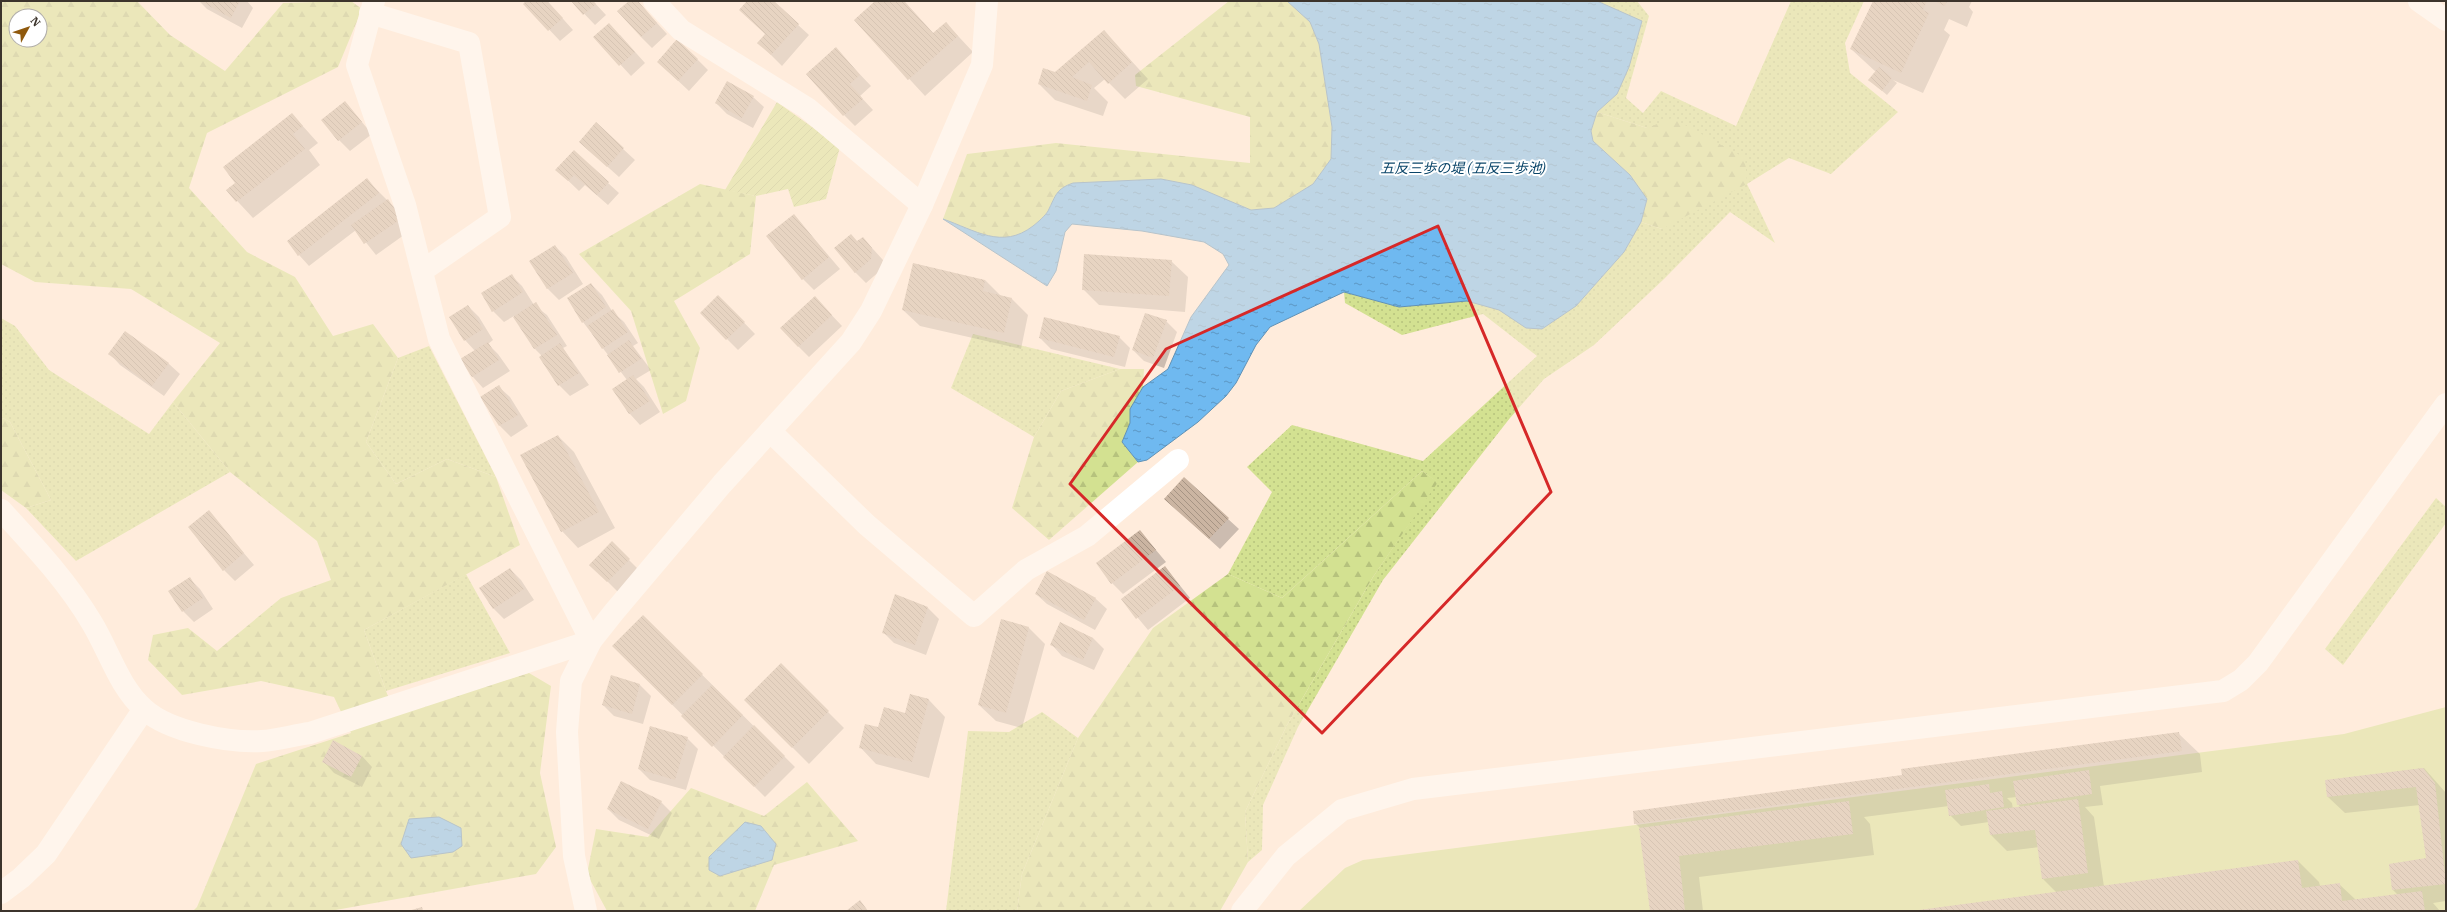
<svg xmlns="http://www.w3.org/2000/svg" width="2447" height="912" font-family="'IBM Plex Serif','Noto Sans JP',serif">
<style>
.grass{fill:url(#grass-dots)}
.forest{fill:url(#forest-firs);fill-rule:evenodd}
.garden{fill:url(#garden-furrows)}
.pitch{fill:#d3e191}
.water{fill:url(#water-ripples);stroke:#6091b5}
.shadow{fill:#0003;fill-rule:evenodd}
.building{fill:url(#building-back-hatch)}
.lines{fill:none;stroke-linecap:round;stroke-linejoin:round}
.minor{stroke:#fff;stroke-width:22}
.tertiary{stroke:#fff;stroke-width:22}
.trunk{stroke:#fff;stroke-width:22}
.marked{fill:none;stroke:#d62828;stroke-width:3;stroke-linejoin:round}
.labels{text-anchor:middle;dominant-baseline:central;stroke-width:4;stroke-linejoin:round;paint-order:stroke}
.water-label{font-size:14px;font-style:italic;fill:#0a4569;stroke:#fff}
</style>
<defs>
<pattern id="grass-dots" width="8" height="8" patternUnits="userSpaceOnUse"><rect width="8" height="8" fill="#d3e191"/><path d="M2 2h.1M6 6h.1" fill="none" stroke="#b6c27d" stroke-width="1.8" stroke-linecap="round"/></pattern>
<pattern id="forest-firs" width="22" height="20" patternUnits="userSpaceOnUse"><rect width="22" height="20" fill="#d3e191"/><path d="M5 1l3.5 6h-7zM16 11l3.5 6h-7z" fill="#b6c27d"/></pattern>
<pattern id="garden-furrows" width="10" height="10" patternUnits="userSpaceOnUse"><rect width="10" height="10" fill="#d3e191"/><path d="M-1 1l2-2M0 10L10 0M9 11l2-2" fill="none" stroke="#b6c27d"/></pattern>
<pattern id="water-ripples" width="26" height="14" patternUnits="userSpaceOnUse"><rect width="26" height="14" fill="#6fb9f0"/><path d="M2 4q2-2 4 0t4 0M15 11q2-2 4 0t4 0" fill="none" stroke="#5c97c3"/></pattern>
<pattern id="building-back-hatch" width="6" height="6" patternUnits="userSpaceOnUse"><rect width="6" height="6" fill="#cbb5a2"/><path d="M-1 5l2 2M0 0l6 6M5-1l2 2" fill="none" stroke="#a69484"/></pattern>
</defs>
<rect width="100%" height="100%" fill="#ffecdc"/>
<path class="grass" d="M1597 1H1637L1649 16 1626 98 1643 113 1661 91 1736 126 1791 1H1864L1845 43 1850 73 1898 112 1831 174 1789 158 1747 184 1775 243 1730 212 1664 279 1594 345 1544 379 1510 418 1383 580 1298 727 1263 805 1262 850 1248 862 1245 812 1287 725 1373 577 1437 482 1422 471 1282 598 1228 574 1272 492 1247 467 1292 425 1423 461 1537 356 1483 314 1402 335 1345 303 1344 292 1399 307 1467 301 1499 309 1526 328 1542 329 1576 306 1624 252 1641 222 1662 229 1647 128 1597 112 1617 94 1642 22Z
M1 318 15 326 49 370 149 434 173 402 230 472 76 561 26 508 51 500 10 422 1 417Z
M973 334 1120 369 1061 391 1034 437 951 388Z
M429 346 496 477 447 459 396 484 366 442 398 358Z
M2436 498 2446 507V523L2343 665 2325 649Z
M466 574 510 653 386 691 364 630Z
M1042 712 1078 738 1022 874 1017 911H946L968 731 1009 732Z"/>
<path class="forest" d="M1 1H137L170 35 225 71 283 3 351 1 362 9 338 67 207 133 189 188 247 252 295 277 333 336 373 324 398 358 366 442 396 484 447 459 496 477 520 545 364 630 394 713 529 673 551 686 540 773 556 847 536 874 330 911H193L197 907 256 764 351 733 334 697 261 681 182 695 148 660 153 635 188 628 217 651 281 598 331 580 317 541 230 472 173 402 220 343 131 289 35 282 1 264ZM16 16H40V40H16Z
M1229 1H1287L1310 22 1319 44 1332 127 1331 159 1313 184 1274 208 1251 210 1192 185 1161 179 1074 183C1056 189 1056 195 1048 211 1045 216 1038 222 1033 226 1002 250 975 231 943 219L967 154 1056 143 1250 163V117L1136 86 1135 75Z
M1597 112 1647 128 1672 118 1745 158 1747 184 1662 229 1641 222 1647 199 1630 175 1593 141 1591 131Z
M700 184 756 196 750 254 674 301 700 348 686 401 663 414 631 311 579 254Z
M1120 369H1144L1143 387 1130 409V423L1122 442 1138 462 1049 540 1012 508 1034 437 1061 391Z
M1 417 10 422 51 500 26 508 1 490Z
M1422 471 1438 482 1373 577 1287 725 1245 812 1248 862 1220 911H1017L1022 874 1078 738 1153 628 1228 574 1282 598Z
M807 782 858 841 774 865 755 911H607L587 874 596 829 648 837 691 788 764 816Z"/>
<path class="garden" d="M777 102 840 147 826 199 794 207 788 189 756 196 725 190Z"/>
<path class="pitch" d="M2446 707V911H1299L1345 868 1363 860 2344 734Z"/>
<path class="water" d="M1287 1H1597L1642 21 1629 67 1617 94 1597 112 1591 131 1593 141 1630 175 1647 199 1641 222 1624 252 1576 306 1542 329 1526 328 1499 310 1467 301 1399 307 1344 292 1270 327 1256 345 1236 383 1226 396 1198 422 1147 460 1138 462 1122 442 1130 423V409L1143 387 1168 369 1191 317 1229 265 1223 254 1204 242 1142 231 1072 224 1065 232 1056 271 1047 286 943 219C975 230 1002 250 1033 226 1038 222 1045 216 1048 211 1056 195 1056 189 1073 183L1161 179 1192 185 1251 210 1274 208 1313 184 1331 159 1332 127 1319 44 1310 22Z
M439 817 461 828 462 846 453 852 411 858 401 844 409 819Z
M745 822 761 826 776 844 772 860 720 876 709 870V857Z"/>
<path class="shadow" d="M199 1H247L253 8 242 28 207 9Z
M528 1H547L573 30 560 41 525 4Z
M572 1H593L606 15 595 25Z
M630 1H637L667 34 652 48 641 37Z
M748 1H772L809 35 782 66 759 43 766 34 740 10Z
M876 1H904L934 34 946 23 973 52 925 96 855 20Z
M1874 1H1972L1969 7 1973 12 1967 27 1949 19 1944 30 1950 35 1923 93 1893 80 1897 83 1887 95 1869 80 1876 72 1851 49Z
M1104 31 1148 79 1125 99 1105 79 1094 88 1108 102 1103 116 1055 100 1039 84 1055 73Z
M620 35 645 63 631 76 595 37Z
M836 49 871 86 860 96 873 110 855 126 844 115Z
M697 59 708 70 689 91 658 62Z
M753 97 764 107 753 128 727 114 716 103Z
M345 102 372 134 350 151 339 140Z
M292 114 318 143 309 150 320 165 253 218 227 190 236 183Z
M596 124 635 160 619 177 591 152Z
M557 170 608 183 619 193 608 205 585 185 579 191Z
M367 180 399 212 411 230 376 255 356 230 309 266 299 255Z
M794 215 840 269 814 290 803 279Z
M863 238 883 260 881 270 866 283 855 272 858 242Z
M555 246 566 257 583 284 559 300 548 289 531 262Z
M1171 261 1188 277 1185 312 1099 305 1083 289Z
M511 275 522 286 534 305 547 315 567 346 563 348 589 385 570 396 559 385 541 357 542 356 535 349 514 316 504 322 493 311Z
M985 280 1001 296 1012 299 1028 315 1021 349 920 326 903 310Z
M591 284 602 295 612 311 624 322 638 343 633 346 651 370 636 379 644 387 660 412 640 425 630 414 627 380 583 322Z
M468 306 479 317 493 340 488 344 498 354 510 371 483 388 473 377 461 360 475 351 465 340Z
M729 307 755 334 738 350 701 313Z
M825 308 842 326 809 357 798 346Z
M1166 321 1177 332 1164 368 1144 361 1133 350Z
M125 332 169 364 180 374 164 396 120 365 110 354Z
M1119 337 1130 348 1125 367 1051 349 1040 338Z
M499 387 510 397 528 426 511 437 500 426 482 397Z
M558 436 574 452 615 528 578 548 562 531Z
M1176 509 1228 519 1239 529 1220 549Z
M208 511 254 565 235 581 224 570Z
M1140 531 1166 562 1123 594 1112 583Z
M612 543 640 571 618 592 591 565Z
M1165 567 1190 598 1148 630 1122 599Z
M510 569 521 580 534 600 504 619 494 609 481 588Z
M189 578 200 589 213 609 194 622 183 611Z
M1036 594 1096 599 1107 609 1095 630 1047 604Z
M896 596 928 608 939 619 926 655 894 643 883 632Z
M643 616 795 767 765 797 613 646Z
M1002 620 1029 628 1045 644 1022 728 996 721 979 705Z
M1061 624 1093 638 1104 649 1094 670 1062 656 1052 645Z
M781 665 844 728 809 764 745 700Z
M612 677 640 685 651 696 643 724 614 716 603 705Z
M929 700 945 717 929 778 876 764 860 747 879 728Z
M2178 733 2200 754 2202 772 2100 786 2103 805 2085 807 2094 817 2104 887 2298 861 2319 882 2320 886 2339 884 2356 900 2398 895 2393 890 2427 859 2420 805 2345 813 2328 797 2326 781 2424 768 2446 793V901L2433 903 2440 911H1918L2057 893 2043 879 2039 847 2007 851 1991 835 1989 822 1961 826 1950 815 1949 806 1864 817 1870 824 1874 855 1699 877 1703 911H1651L1640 828 1635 823 1903 776ZM2017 797 2018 804 2021 808 2013 809 2012 803 2007 798Z
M687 738 698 749 686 790 650 780 639 769Z
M362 756 372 767 362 787 334 773 324 762Z
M661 802 672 813 659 839 619 820 608 809Z"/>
<path class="building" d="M200 1H240L231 18Z
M526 1H547L563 18 548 31 523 4Z
M571 1H593L596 4 583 15Z
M629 1H638L657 23 641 37 617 11Z
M747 1H774L799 24 771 55 757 43 765 34 739 10Z
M875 1H904L933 33 946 22 958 36 908 80 854 20Z
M1873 1H1927L1923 10 1929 13 1901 73 1850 49Z
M1934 1H1947L1945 6Z
M609 23 635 52 619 66 593 37Z
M1104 30 1132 62 1108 84 1089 62 1072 77 1092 85 1087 101 1038 84 1043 68 1055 72Z
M677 39 698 59 678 81 657 62Z
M836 47 860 75 850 84 863 99 843 116 806 74Z
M1879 67 1892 78 1882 91 1868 80Z
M727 81 754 96 742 118 715 103Z
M345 101 362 122 338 141 321 120Z
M292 113 303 126 293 134 305 149 236 202 226 190 235 183 223 167Z
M596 122 624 148 607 167 579 142Z
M574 150 609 182 597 195 574 175 568 181 555 170Z
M367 178 379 193 298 256 287 241Z
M388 199 401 219 364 244 351 225Z
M794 214 829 257 802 280 766 236Z
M851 234 857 241 863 237 872 248 871 259 855 273 834 248Z
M555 245 573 273 547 289 529 261Z
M1084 254 1172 260 1169 296 1082 290Z
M913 263 985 280 983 291 1012 298 1004 333 902 310Z
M512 274 523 292 492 312 481 293Z
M591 283 606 307 582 323 567 298Z
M718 295 745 322 726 340 700 313Z
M815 296 832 315 798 347 780 328Z
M536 302 557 335 534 349 513 317Z
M468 305 483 329 464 341 449 317Z
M613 309 628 332 602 349 587 326Z
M1145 313 1167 320 1153 358 1132 350Z
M1044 317 1120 336 1114 357 1039 338Z
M125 331 169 363 152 386 108 354Z
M629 340 641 359 619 373 607 355Z
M488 342 499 360 472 377 460 359Z
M560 343 579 373 558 386 539 357Z
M633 375 650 401 629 414 612 389Z
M499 385 518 415 499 426 480 397Z
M558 435 599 512 561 532 520 455Z
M1184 477 1229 518 1209 539 1164 499Z
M209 510 244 553 223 571 188 527Z
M1140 530 1156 550 1111 584 1096 563Z
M612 541 630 559 607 582 589 565Z
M1165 566 1180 586 1136 619 1121 599Z
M510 568 524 589 493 609 479 588Z
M1047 571 1096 598 1084 620 1035 594Z
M190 577 203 598 182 612 168 591Z
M895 594 928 607 915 645 882 633Z
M643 615 703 674 672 705 612 646Z
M1001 619 1029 627 1006 713 978 705Z
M1060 622 1093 638 1083 660 1050 645Z
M781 663 829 711 792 748 744 700Z
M611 675 640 684 632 714 602 705Z
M712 685 743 715 712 747 681 716Z
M910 694 929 699 912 762 859 748 865 724 878 727 884 707 905 713Z
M754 725 785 756 754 787 723 757Z
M650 726 688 737 675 780 638 769Z
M2179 732 2182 751 1634 824 1633 811 1902 775 1901 769Z
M333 740 362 756 351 777 322 762Z
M2423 768 2435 783 2446 884 2392 890 2389 864 2426 858 2416 787 2327 797 2325 780Z
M2089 770 2092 794 2017 805 2013 781Z
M621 781 662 801 648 829 607 809Z
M1989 784 1990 793 2002 791 2004 807 1949 816 1945 790Z
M2078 799 2088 873 2042 879 2035 830 1990 835 1986 811Z
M1849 801 1853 834 1679 856 1685 911H1650L1639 828Z
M2298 860 2302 888 2340 883 2342 901 2422 891 2425 911H1911Z
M860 900 868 911H846Z
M422 907 423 911H408Z"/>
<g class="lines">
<path class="minor" d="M654 1 681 30 807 108 922 205
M370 13 469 43 500 217 422 271
M770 431 867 525 974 616 1026 570 1087 536 1178 460
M1 510C34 546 67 581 92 623 109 651 119 687 144 709 169 732 229 743 262 741 278 740 294 735 310 733L591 641 439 339 405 205 357 65 374 1
M1 893 21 878 46 854 144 709"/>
<path class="tertiary" d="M586 911 574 856 567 732 571 681 591 641 614 612 722 484 851 342 871 311 922 205 982 65 987 1
M1242 911 1286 856 1342 810 1413 789 2223 691 2241 680 2258 663 2446 404"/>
<path class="trunk" d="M2419 1 2446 20"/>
</g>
<path d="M0 0H2447V912H0ZM1438 226 1551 492 1322 733 1070 484 1166 349Z" fill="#ffecdc" fill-opacity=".55" fill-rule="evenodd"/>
<path class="marked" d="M1438 226 1551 492 1322 733 1070 484 1166 349Z"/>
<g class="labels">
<g class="water-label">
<text x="1463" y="168">五反三歩の堤 (五反三歩池)</text>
</g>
</g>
<rect width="2447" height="912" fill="none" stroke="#3c342c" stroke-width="4"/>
<g transform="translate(28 28) rotate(50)"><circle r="19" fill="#ffffff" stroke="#b1aeab"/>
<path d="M0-3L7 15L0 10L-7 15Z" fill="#8f590d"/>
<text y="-6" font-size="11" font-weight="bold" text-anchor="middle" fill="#3c342c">N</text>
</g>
</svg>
